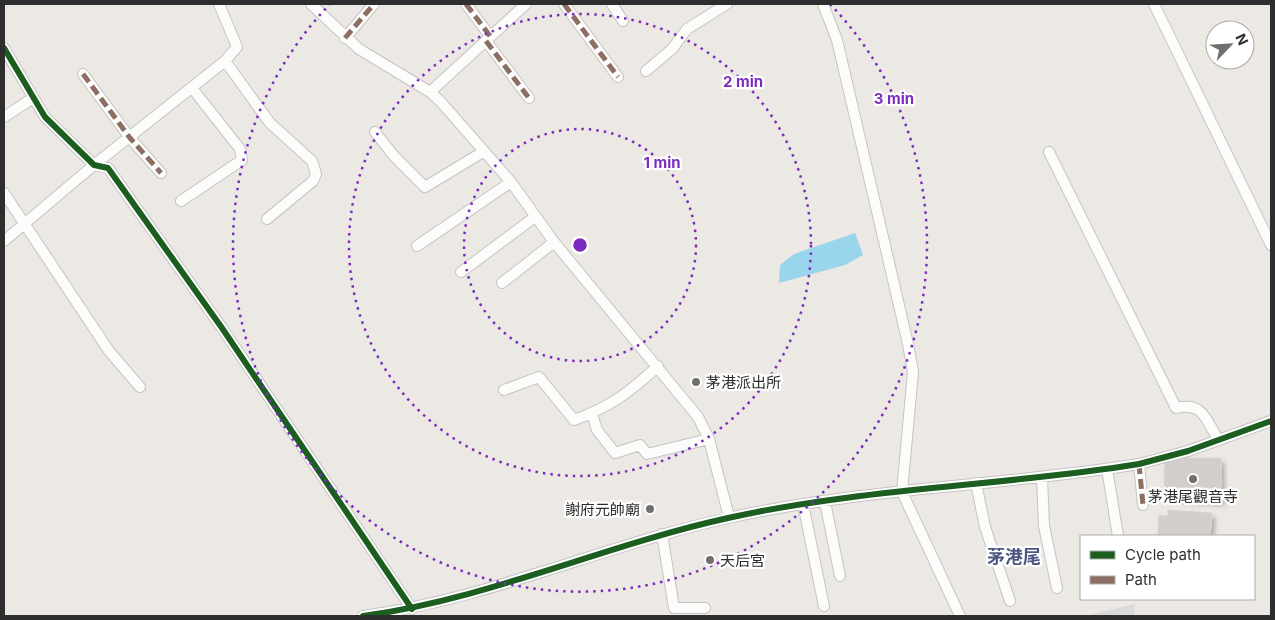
<svg xmlns="http://www.w3.org/2000/svg" width="1275" height="620" font-family="Inter,'Noto Sans TC',sans-serif">
<style>
.industrial{fill:#dcd9db}
.water{fill:#99d6ec}
.building{fill:#d1cecb;stroke:#d7d4d0;filter:url(#shadow)}
.lines{fill:none;stroke-linecap:round;stroke-linejoin:round}
.minor-casing{stroke:#c5c4c5;stroke-width:12}
.minor{stroke:#fcfcfb;stroke-width:10}
.quiet{stroke:#8d6e63;stroke-width:5;stroke-dasharray:10 5;stroke-linecap:butt}
.cycleway-casing{stroke:#fff;stroke-width:9}
.cycleway{stroke:#1b5e20;stroke-width:6}
.ring{fill:none;stroke:#7b2cbf;stroke-width:2.5;stroke-dasharray:2.5 5}
.poi-dot{fill:#706f6e;stroke:#fff;stroke-width:2}
.labels{text-anchor:middle;dominant-baseline:central;stroke-width:4.5;stroke-linejoin:round;paint-order:stroke}
.poi-label{font-size:15px;fill:#2e2e2e;stroke:#fff;text-anchor:start}
.quarter-label{font-size:18px;font-weight:bold;fill:#4d5680;stroke:#fff}
.centre{fill:#7b2cbf;stroke:#fff;stroke-width:2.5}
.ring-label{font-size:15px;text-anchor:middle;font-weight:bold;fill:#7b2cbf;stroke:#fff;stroke-width:4.5;stroke-linejoin:round;paint-order:stroke}
</style>
<defs>
<filter id="shadow"><feDropShadow dx="3" dy="5" stdDeviation="2.5" flood-color="#0004"/></filter>
</defs>
<rect width="100%" height="100%" fill="#ece8e4"/>
<path class="industrial" d="M1135 604 1134 616H1084Z"/>
<path class="water" d="M855 233 863 255 845 265 779 283 780 265 794 254Z"/>
<path class="building" d="M1183 458H1221V500L1164 496 1165 463Z
M1168 510 1212 513 1210 536H1158L1159 515 1168 516Z"/>
<g class="lines">
<defs>
<path id="minor" d="M311 4 359 49 430 92 440 101 511 182 554 242 698 417 709 439 729 517
M466 4 490 36
M564 4 618 77
M612 4 623 21
M823 4 837 40 908 344 913 372 902 492 960 616
M1154 4 1271 245
M345 38 374 4
M486 41 529 98
M4 48 45 117 94 165 108 168 222 328 412 609
M225 61 270 123 312 161 316 174 313 181 267 219
M646 71 672 49 687 29 727 4
M83 74 130 138 161 173
M430 92 526 4
M4 117 33 98
M375 132 394 156 425 187 483 152
M1049 152 1176 408C1204 402 1205 419 1218 439
M4 193 109 351 140 387
M181 201 242 160 240 149 192 88
M4 241 94 165 225 61 237 47 219 4
M417 246 511 182
M461 272 535 217
M502 283 554 242
M504 390 539 377 574 420C610 407 630 392 658 366
M592 414 597 430 615 453 640 445 647 454 709 439
M1139 464 1143 505
M1107 469 1118 536
M1042 477 1044 526 1057 588
M976 483 985 527 1010 601
M825 502 840 576
M803 504 824 606
M662 534 674 608H705
M363 616C488 599 605 545 728 518 863 488 1003 486 1139 464L1188 451 1271 421"/>
</defs>
<use href="#minor" class="minor-casing"/>
<use href="#minor" class="minor"/>
<path class="quiet" d="M466 4 490 36
M564 4 618 77
M345 38 374 4
M486 41 529 98
M83 74 130 138 161 173
M1139 464 1143 505"/>
<defs>
<path id="cycleway" d="M4 48 45 117 94 165 108 168 222 328 412 609
M363 616C488 599 605 545 728 518 863 488 1003 486 1139 464L1188 451 1271 421"/>
</defs>
<use href="#cycleway" class="cycleway-casing"/>
<use href="#cycleway" class="cycleway"/>
</g>
<g class="ring">
<circle cx="580" cy="245" r="116"/>
<circle cx="580" cy="245" r="231"/>
<path d="M830 4A347 347 0 1 1 330 4"/>
</g>
<g class="poi-dot">
<circle cx="696" cy="382" r="5"/>
<circle cx="1193" cy="479" r="5"/>
<circle cx="650" cy="509" r="5"/>
<circle cx="710" cy="560" r="5"/>
</g>
<g class="labels">
<g class="poi-label">
<text x="706" y="382">茅港派出所</text>
<text x="1193" y="496" text-anchor="middle">茅港尾觀音寺</text>
<text x="640" y="509" text-anchor="end">謝府元帥廟</text>
<text x="720" y="560">天后宮</text>
</g>
<g class="quarter-label">
<text x="1014" y="556">茅港尾</text>
</g>
</g>
<circle cx="580" cy="245" r="8" class="centre"/>
<g class="ring-label">
<text x="743" y="87">2 min</text>
<text x="894" y="104">3 min</text>
<text x="662" y="168">1 min</text>
</g>
<rect width="1275" height="620" fill="none" stroke="#2e2e2e" stroke-width="10"/>
<rect x="1080" y="535" width="175" height="65" fill="#ffffff" stroke="#ababab"/>
<rect x="1090" y="551" width="25" height="8" fill="#1b5e20" stroke="#ababab"/>
<text x="1125" y="560" font-size="15" fill="#2e2e2e">Cycle path</text>
<rect x="1090" y="576" width="25" height="8" fill="#8d6e63" stroke="#ababab"/>
<text x="1125" y="585" font-size="15" fill="#2e2e2e">Path</text>
<g transform="translate(1230 45) rotate(65)"><circle r="24" fill="#ffffff" stroke="#ababab"/>
<path d="M0-4L9 19L0 12L-9 19Z" fill="#706f6e"/>
<text y="-8" font-size="14" font-weight="bold" text-anchor="middle" fill="#2e2e2e">N</text>
</g>
</svg>
